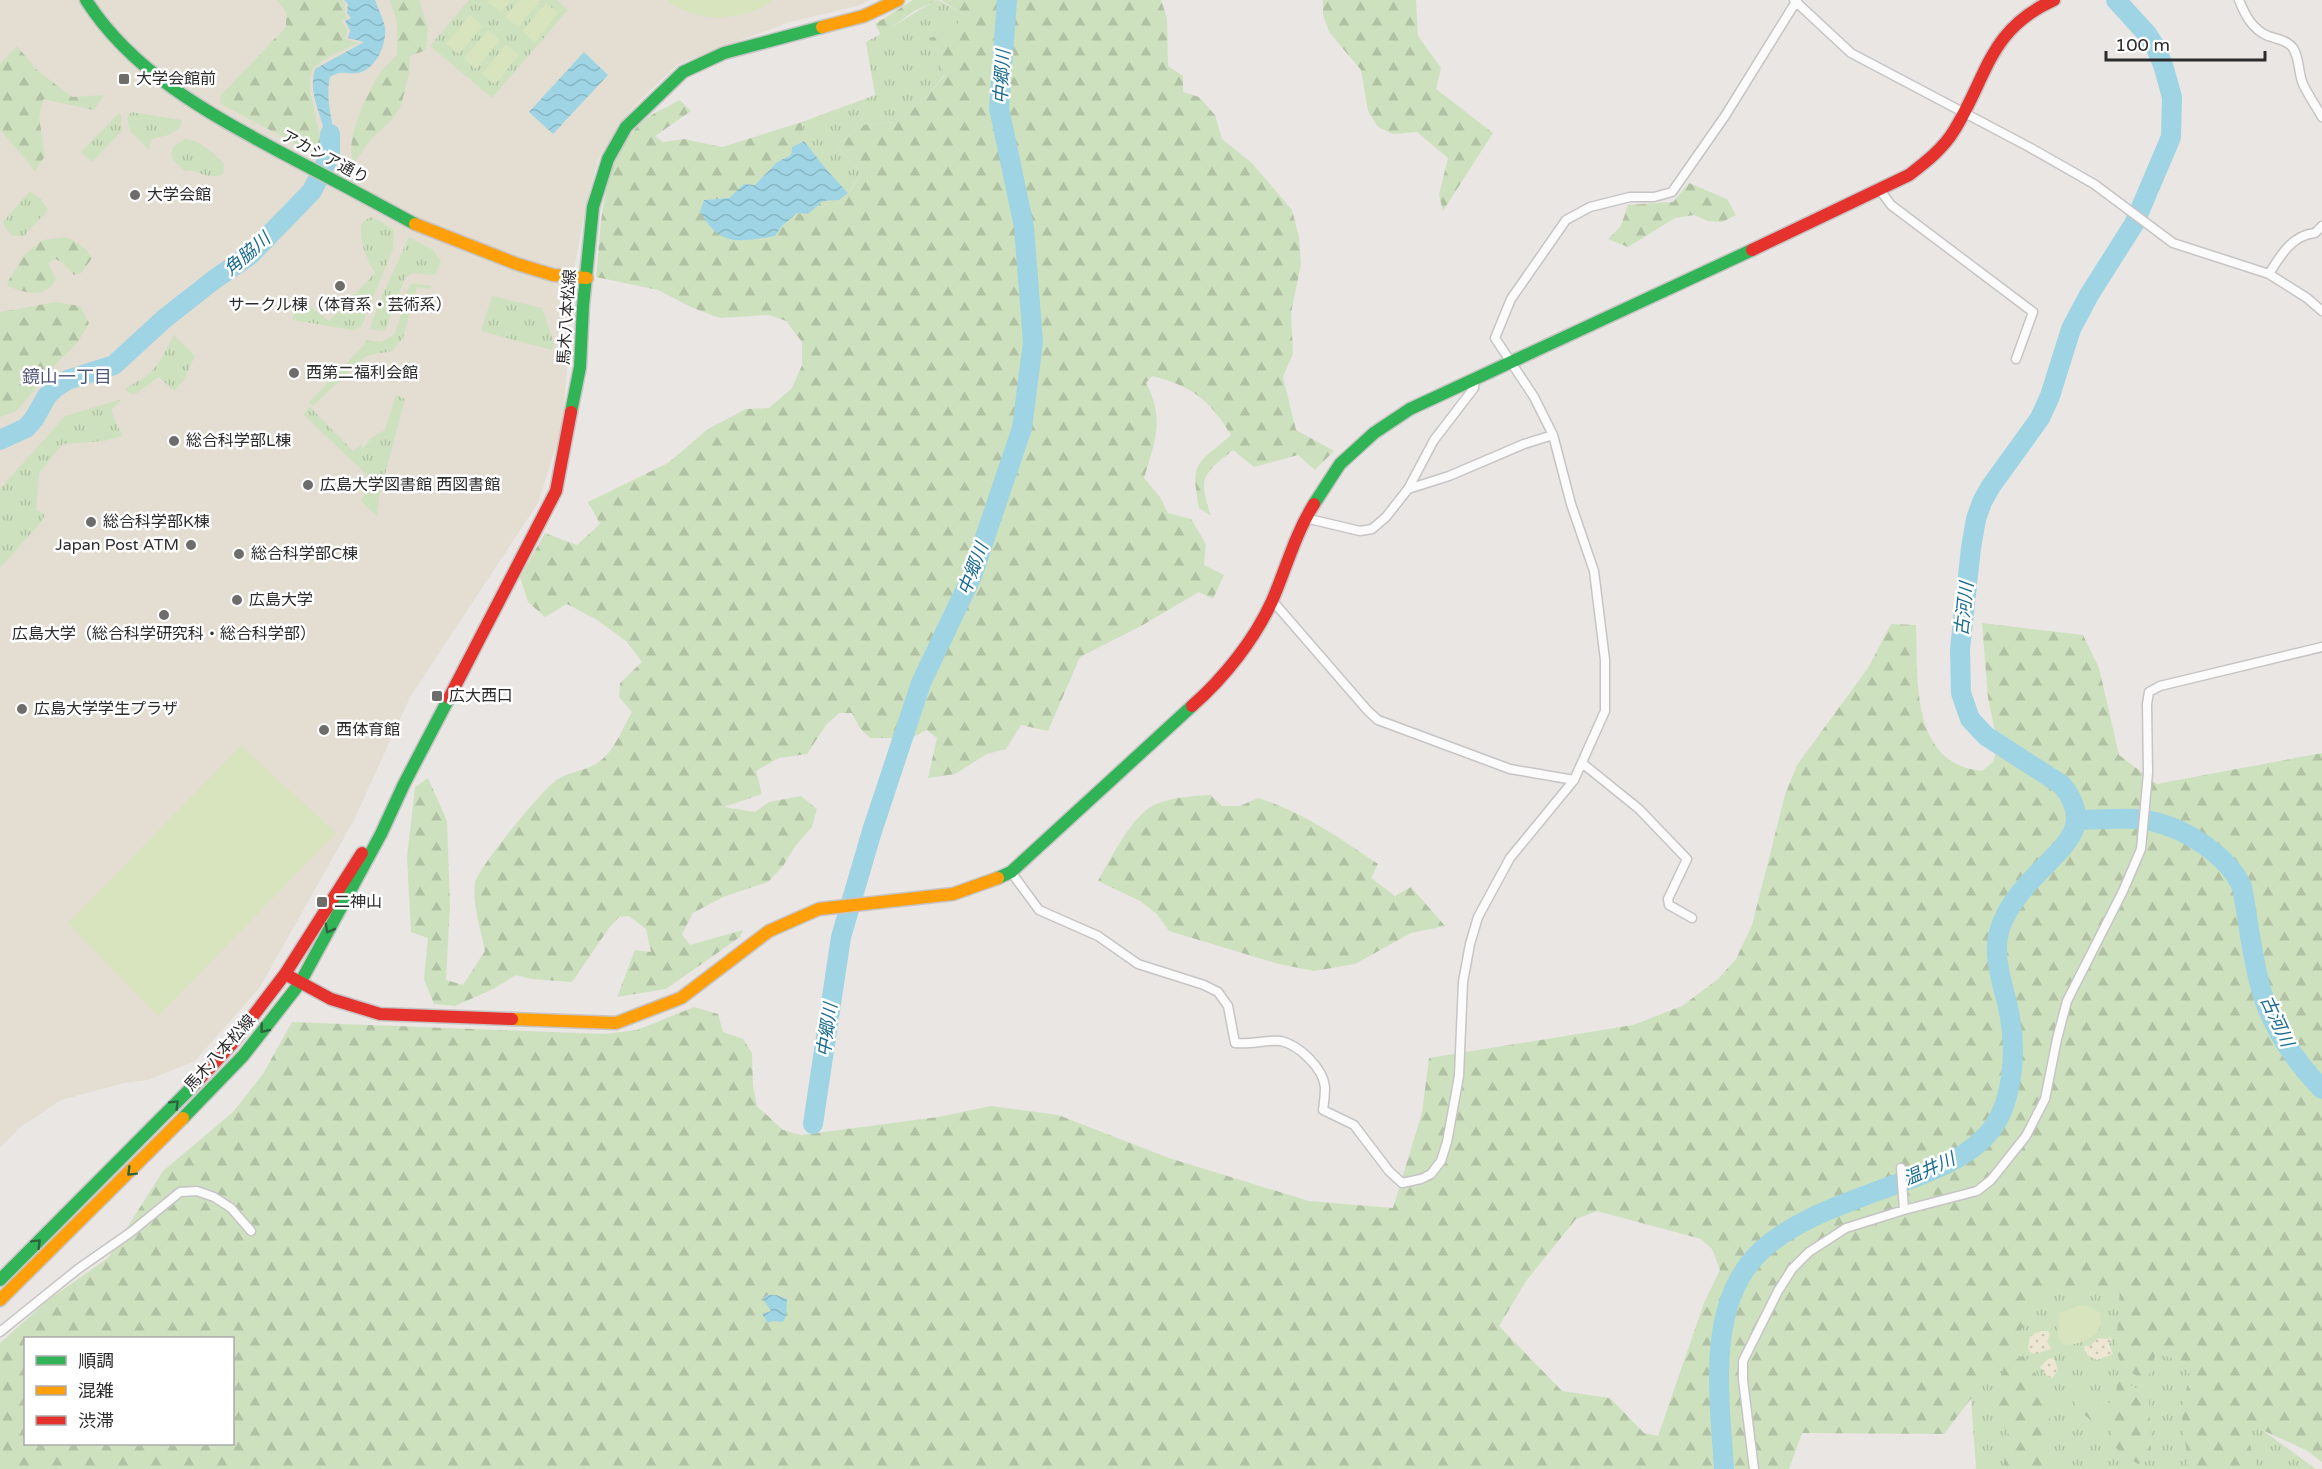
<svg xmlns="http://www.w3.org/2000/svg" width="2322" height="1469" font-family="'Varela Round','Noto Sans JP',sans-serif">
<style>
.education{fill:#e3ddd2}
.grass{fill:url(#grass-tufts)}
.forest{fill:url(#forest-firs);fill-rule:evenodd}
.sand{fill:url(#sand-dots)}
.pitch{fill:#d7e4be}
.water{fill:url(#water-waves)}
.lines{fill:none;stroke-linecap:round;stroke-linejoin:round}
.river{stroke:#9ed4e3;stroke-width:20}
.street-casing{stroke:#c6c4c5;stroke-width:11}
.fast-casing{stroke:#c6c4c5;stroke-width:15}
.slow-casing{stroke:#c6c4c5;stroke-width:15}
.jam-casing{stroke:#c6c4c5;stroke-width:15}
.street{stroke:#fcfbfb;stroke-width:8}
.fast{stroke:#30b455;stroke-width:12}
.slow{stroke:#ff9f0a;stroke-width:12}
.jam{stroke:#e5322d;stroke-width:12}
.oneway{stroke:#2e623c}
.poi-dot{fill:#6e6d6c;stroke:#fff;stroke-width:2}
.labels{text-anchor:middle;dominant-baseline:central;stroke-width:5;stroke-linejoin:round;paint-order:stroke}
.poi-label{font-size:16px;fill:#2c2c2c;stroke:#fff;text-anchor:start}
.street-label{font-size:16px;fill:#2c2c2c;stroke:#fff}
.water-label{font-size:18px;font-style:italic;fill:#1b6c91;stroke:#fff}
.neighbourhood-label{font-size:18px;fill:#505979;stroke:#fff}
</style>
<defs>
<pattern id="grass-tufts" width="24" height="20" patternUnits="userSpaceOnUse" patternTransform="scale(1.5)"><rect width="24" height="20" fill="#cee1bf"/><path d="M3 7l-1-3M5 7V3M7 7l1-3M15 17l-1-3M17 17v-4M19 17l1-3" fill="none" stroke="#b1c1a4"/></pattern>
<pattern id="forest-firs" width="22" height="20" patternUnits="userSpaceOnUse" patternTransform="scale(1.5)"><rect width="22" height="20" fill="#cee1bf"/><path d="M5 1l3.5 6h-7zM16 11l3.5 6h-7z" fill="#b1c1a4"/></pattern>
<pattern id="sand-dots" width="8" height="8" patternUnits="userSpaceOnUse" patternTransform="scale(1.5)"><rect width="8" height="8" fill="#ece6d3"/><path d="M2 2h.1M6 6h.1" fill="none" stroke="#cbc5b5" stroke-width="1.8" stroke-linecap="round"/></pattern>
<pattern id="water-waves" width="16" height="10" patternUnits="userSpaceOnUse" patternTransform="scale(1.5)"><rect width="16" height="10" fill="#9ed4e3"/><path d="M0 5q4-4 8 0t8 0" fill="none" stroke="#88b6c3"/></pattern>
</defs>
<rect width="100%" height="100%" fill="#e9e6e3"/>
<path class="education" d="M0 0H870L857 6 789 22 678 64 647 93 621 121 598 160 588 197 571 283 568 311 570 333 562 428 538 503 410 697 354 820 260 987 195 1061 148 1080 124 1083 61 1100 19 1128 0 1148Z"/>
<path class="grass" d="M469 0H557L568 10 492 98 430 46Z
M938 0 964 14 953 32 945 74 928 95 897 122 862 125 836 146 862 173 848 193 826 170 804 141 802 122 875 95 866 42C891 30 912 12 938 0Z
M131 112 182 120 180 128 168 135 152 139 149 150 130 131 127 119Z
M119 113 121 115 122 131 92 162 81 152Z
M185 139C200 140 213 153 224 164L223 174C213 180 201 173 190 170L186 172 173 160 171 154 173 147Z
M30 191 41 199 48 210 24 236H13L5 228 3 222Z
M370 217 379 220 394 230 393 249 361 327 353 330 293 320 294 307 303 301 329 321 375 273C365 256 360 244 361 224Z
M409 237 433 250 441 261 435 275 412 273 405 278 386 328 383 331 370 329 379 303Z
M413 283 431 286 430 289 417 287 403 338 392 351 366 356 313 406 309 402 364 345 366 340 381 342 395 334 409 286Z
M492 296 542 308 554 343 552 350 481 331Z
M174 335 195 356 183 381 174 391 159 377 137 393 131 394 126 390V388C159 371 157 365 174 335Z
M396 395 405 399 379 497 377 516 361 501 365 494 359 490 370 478 303 414 310 407 353 451 361 444 363 449 371 438 385 430Z
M122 399 111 410 122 436 104 441 63 444 39 473 36 510 45 514 42 521 0 568V489L65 416Z
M2063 1073 2228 1405 2316 1469H1976L1968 1355Z"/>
<path class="forest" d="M276 0H342L345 4V15L347 18 342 20 347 30 345 39 358 43C347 49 320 59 313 69 302 85 324 132 321 157L221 104 220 96 286 27V11Z
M390 0H419L428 28 426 50 410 56 409 74 401 106 390 122 371 139 354 163C343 142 368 90 381 72 385 66 392 60 397 55V23Z
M913 0H938L914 11 881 35 875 24Z
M941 0H1161L1167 18 1168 66 1183 76V92L1199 97 1215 115 1222 139 1252 163 1292 210 1299 237 1301 264 1291 313 1293 354 1283 377 1296 430 1334 451 1315 470 1298 455 1254 467 1233 450C1202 475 1198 477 1211 516L1199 508C1190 460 1197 465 1231 435 1210 400 1192 386 1152 376L1146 383C1165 419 1155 441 1144 478L1160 497 1168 513 1191 519 1206 544 1204 565 1224 575 1213 599 1199 592 1141 626 1080 657 1048 731 1021 725 1006 749 987 754 955 774 928 778 937 738 927 730 911 738H870L859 727 852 713H839L826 725 807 754 779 758 756 771 762 794 724 807 755 812 769 802 801 796 817 809 812 827 796 845 783 866 768 882 723 897 693 913 682 934 690 945 743 930 740 937 666 989 617 997 635 950 651 952 646 929 629 916 619 917 609 928 572 982 531 979 516 975 493 989 455 1006 434 1004 424 979 428 938 411 932 407 857 415 787 428 778 447 821 450 906 446 980 463 985 485 951C481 929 472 905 475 883 477 869 544 787 558 779 569 772 584 771 596 764 614 753 622 729 632 712L619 697 620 683 642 662 626 641 597 620 567 604 545 617 528 602 520 577 545 533 577 545 600 524 588 502 668 463 708 429 746 409 769 408 792 388 802 365V342L786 321 769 315 720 318 693 308 658 290 596 277C602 223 600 155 647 118 657 111 669 106 680 100L691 111 655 136 663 142 684 139 722 147 802 122 804 141 792 147 791 155 777 162 755 185 744 184 729 198 704 200 774 236 782 226 797 213 808 214 823 201C848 199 849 192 862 173L836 146 862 125 897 122 928 95 945 75 929 38 953 32 963 14Z
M1323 0H1416L1418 36 1441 68 1436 89 1493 133 1443 211 1439 195 1448 158 1417 132 1393 134 1378 127 1368 111 1361 70 1329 32 1323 15Z
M17 46 37 70 72 97 104 95 94 110 43 99 39 117 45 156 35 171 0 129V64Z
M1689 183 1727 199 1736 215 1722 222 1708 221 1694 215 1675 218 1628 247 1608 239 1621 226 1628 205 1673 202Z
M66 237C77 242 86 248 92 258L81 273 74 275 62 262 55 259 48 263 56 279C46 299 27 293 9 287L7 283 25 254 43 240Z
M56 302 80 306 89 323 78 342 47 373 30 396 16 411 0 417V312Z
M1982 623 2083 635 2099 668 2119 755 2157 784 2322 753V1462L2306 1450 2242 1421 2258 1469H2189L2181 1410 2190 1375 2182 1361 2156 1353 2150 1373 2145 1381 2122 1367 2116 1350 2120 1288 2048 1289 2005 1354 1944 1434 1802 1433 1789 1469H0V1343L48 1300 108 1258 163 1171 233 1112 263 1074 292 1022 604 1034 637 1030 694 1007 718 1014 723 1032 743 1039 752 1053 753 1086 757 1106 783 1130 801 1135 938 1117 991 1106 1058 1115 1169 1158 1309 1201 1393 1208 1422 1113 1429 1058 1633 1025 1682 1006 1718 979 1736 959 1752 925 1785 795 1797 765 1868 668 1891 624 1916 625C1918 679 1910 764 1982 771L1993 762 1998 745 1988 698ZM1597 1211 1701 1239 1712 1249 1720 1270 1704 1303 1658 1436 1644 1433 1610 1398 1562 1391 1499 1326 1526 1281 1576 1219ZM26 1338H232V1444H26Z
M1211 795 1222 806H1240L1258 798C1303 812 1339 838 1378 864L1371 878 1395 896 1411 887 1445 926 1411 933 1355 964 1314 971 1279 964 1169 931 1157 914 1140 901 1098 881C1111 859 1132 814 1156 804 1173 797 1192 796 1211 795Z
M2024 1355 2051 1399 2048 1469H2003L2008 1432 1991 1411 2004 1366Z
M2117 1381 2130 1385 2149 1395 2151 1460 2138 1464 2118 1450 2112 1443 2109 1403 2116 1397Z
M2078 1390C2095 1398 2103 1406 2106 1424L2098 1426 2081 1412 2071 1398Z"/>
<path class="sand" d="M2041 1331H2048L2050 1335 2047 1341 2051 1349 2036 1354 2031 1353 2028 1348 2030 1336Z
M2109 1336 2112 1340 2109 1344 2113 1354 2097 1360C2090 1357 2084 1354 2084 1346H2090L2098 1338 2109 1339Z
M2054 1357 2058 1371 2052 1378 2046 1375 2040 1367 2047 1360Z"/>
<path class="pitch" d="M490 0H511L501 12 488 2Z
M519 0H541L518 27 505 17Z
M666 0H773C742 23 697 23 666 0Z
M546 3 558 13 535 42 522 31Z
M470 15 483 26 459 54 446 44Z
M488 30 500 40 476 69 464 58Z
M506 45 519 55 495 84 482 74Z
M241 746 336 833 158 1016 68 923Z
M2078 1306H2088L2100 1313C2100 1317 2101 1320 2101 1324 2099 1338 2075 1347 2063 1344L2058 1338 2059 1313Z"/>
<path class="water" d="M344 0H375C378 9 383 18 385 27 387 44 376 70 357 73 345 75 343 69 330 77 323 109 340 127 331 162L326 158C326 150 327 142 325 134 320 111 308 92 315 69L364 42 348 38 350 30 345 21 351 18 347 13 348 4Z
M584 52 608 75 553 134 529 112Z
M804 141 826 169 848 193 839 200 823 201 808 214 797 213 782 226 775 236C739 242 720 247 700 212L704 200 729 198 744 184 755 185 777 162 791 155 792 147Z
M767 1295H776L787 1299 786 1316 783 1322 773 1321 768 1323 762 1314 771 1311 763 1299Z"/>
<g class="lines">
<path class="river" d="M0 440 26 428 34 419 47 396 56 387 67 380 114 365 164 319 215 279 250 255 312 191 330 155V134
M2076 820C2100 820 2133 816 2155 822 2188 830 2228 856 2242 887 2249 923 2252 961 2263 996 2274 1030 2297 1063 2322 1089
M813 1124 841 937 872 831 921 683 972 576 1022 428 1033 342 1024 227 999 108 1007 0
M1724 1469C1720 1399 1704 1302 1763 1249 1795 1220 1841 1205 1880 1190 1915 1177 1958 1165 1985 1137 2014 1108 2017 1050 2009 1012 2004 986 1992 959 1999 932 2005 908 2025 886 2042 869 2069 841 2092 823 2062 785L1986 736 1970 719 1961 693 1960 649 1971 548 1976 519 1982 502 1991 486 2040 418 2050 396 2071 329 2089 295 2134 224 2171 137 2172 97 2163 65 2156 48 2147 34 2116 0"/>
<defs>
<path id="street" d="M1794 0 1851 53 2029 147 2094 184 2173 243 2269 274 2307 298 2322 311
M2239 0C2245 15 2252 29 2268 36 2277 39 2287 40 2293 48 2300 59 2298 73 2303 84 2308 95 2316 106 2322 117
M1880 190 1891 205 2033 312 2016 359
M2269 274C2280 256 2292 235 2315 233L2322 226
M1408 489 1434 440 1474 388 1475 377
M1305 518 1360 531 1372 529 1386 517 1408 489 1449 476 1524 444 1553 435
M1271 603 1277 606 1368 711 1378 720 1510 769 1574 780
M1582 763 1639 809 1687 859 1668 899 1669 905 1692 918
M1011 872 1039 910 1098 936 1138 964 1204 985 1218 992 1228 1006 1235 1043C1251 1045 1268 1039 1281 1041 1299 1045 1323 1068 1325 1087 1325 1094 1324 1103 1323 1110L1354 1125 1389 1171 1402 1183 1421 1179 1431 1174 1441 1161 1447 1142 1459 1076 1463 982 1470 944 1478 917 1510 858 1574 780 1605 711V660L1594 571 1571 504 1553 435 1534 397 1495 338 1511 299 1566 220 1590 207 1630 197H1654L1672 192 1725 116 1797 0
M1901 1168 1904 1210
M0 1332 78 1269 131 1232 180 1192 197 1191 214 1197 231 1208 251 1231
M1754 1469 1743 1380V1361L1778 1291 1792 1269 1809 1252 1846 1228 1904 1210 1977 1191 1991 1180 2026 1136 2045 1099 2057 1039 2067 1001 2123 891 2141 849 2148 773 2147 704 2149 692 2160 686 2322 647"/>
<path id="fast" d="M86 0C132 72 208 113 282 153 326 176 371 200 415 224
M571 412 580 367 583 306 593 207 608 159 626 127 683 72 724 53 822 27
M1314 504 1340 464 1374 433 1410 409 1752 250
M998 878 1011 872 1192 706
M183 1118 243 1056 300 983 381 834 404 784 449 698
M0 1280 195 1084"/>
<path id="slow" d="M822 27 864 16 898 0
M415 224 517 264 553 275 587 278
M512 1019 616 1023 681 998 769 931 819 909 953 894 998 878
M0 1300 183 1118"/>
<path id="jam" d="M1752 250 1909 175C1926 162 1944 148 1955 129 1988 75 1989 29 2054 0
M449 698 556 491 571 412
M1192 706C1224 678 1255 639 1272 601 1286 569 1295 534 1314 504
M285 974 331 999 380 1014 512 1019
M195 1084 231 1045 285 974 362 853"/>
</defs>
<use href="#street" class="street-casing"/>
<use href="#fast" class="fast-casing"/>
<use href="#slow" class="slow-casing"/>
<use href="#jam" class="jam-casing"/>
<use href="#street" class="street"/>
<use href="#fast" class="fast"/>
<use href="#slow" class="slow"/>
<use href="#jam" class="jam"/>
</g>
<defs><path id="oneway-chevron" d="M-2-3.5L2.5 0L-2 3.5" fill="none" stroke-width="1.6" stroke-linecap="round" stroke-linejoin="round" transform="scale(1.5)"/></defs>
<g class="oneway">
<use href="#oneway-chevron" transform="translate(329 929) rotate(119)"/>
<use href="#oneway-chevron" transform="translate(264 1029) rotate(128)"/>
<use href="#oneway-chevron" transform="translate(175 1104) rotate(-45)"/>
<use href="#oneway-chevron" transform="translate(131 1172) rotate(135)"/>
<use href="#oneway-chevron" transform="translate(37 1243) rotate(-45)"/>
</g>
<g class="poi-dot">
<rect x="118" y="73" width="12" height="12" rx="3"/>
<circle cx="135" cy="195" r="6"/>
<circle cx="340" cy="286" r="6"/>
<circle cx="294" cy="373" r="6"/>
<circle cx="174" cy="441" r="6"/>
<circle cx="308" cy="485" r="6"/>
<circle cx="91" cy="522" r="6"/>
<circle cx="191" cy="545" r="6"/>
<circle cx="239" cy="554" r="6"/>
<circle cx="237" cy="600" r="6"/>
<circle cx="164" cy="615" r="6"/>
<rect x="431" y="690" width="12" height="12" rx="3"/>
<circle cx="22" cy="709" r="6"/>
<circle cx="324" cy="730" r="6"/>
<rect x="316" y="896" width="12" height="12" rx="3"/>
</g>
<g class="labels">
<g class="poi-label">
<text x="136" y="79">大学会館前</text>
<text x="147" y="195">大学会館</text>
<text x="340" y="305" text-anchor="middle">サークル棟（体育系・芸術系）</text>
<text x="306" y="373">西第二福利会館</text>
<text x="186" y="441">総合科学部L棟</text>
<text x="320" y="485">広島大学図書館 西図書館</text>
<text x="103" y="522">総合科学部K棟</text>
<text x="179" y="545" text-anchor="end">Japan Post ATM</text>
<text x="251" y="554">総合科学部C棟</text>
<text x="249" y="600">広島大学</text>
<text x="164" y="634" text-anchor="middle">広島大学（総合科学研究科・総合科学部）</text>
<text x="449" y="696">広大西口</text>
<text x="34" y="709">広島大学学生プラザ</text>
<text x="336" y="730">西体育館</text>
<text x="334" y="902">二神山</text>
</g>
<g class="street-label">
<text transform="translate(325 157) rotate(28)">アカシア通り</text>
<text transform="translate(567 317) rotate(-86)">馬木八本松線</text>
<text transform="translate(220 1053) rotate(-48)">馬木八本松線</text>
</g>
<g class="water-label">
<text transform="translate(1002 77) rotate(-87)">中郷川</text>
<text transform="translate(247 254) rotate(-41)">角脇川</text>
<text transform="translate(973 569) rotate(-69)">中郷川</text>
<text transform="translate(1964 609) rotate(-84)">古河川</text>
<text transform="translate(2277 1021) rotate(65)">古河川</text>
<text transform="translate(827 1030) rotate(-82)">中郷川</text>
<text transform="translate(1929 1169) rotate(-24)">温井川</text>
</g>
<g class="neighbourhood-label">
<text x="67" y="377">鏡山一丁目</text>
</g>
</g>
<rect x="24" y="1337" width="210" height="108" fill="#ffffff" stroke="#ababab" stroke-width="1.5"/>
<rect x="36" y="1356" width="30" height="9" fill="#30b455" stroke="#ababab" stroke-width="1.5"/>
<text x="78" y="1367" font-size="18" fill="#2c2c2c">順調</text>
<rect x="36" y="1386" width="30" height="9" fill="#ff9f0a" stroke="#ababab" stroke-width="1.5"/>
<text x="78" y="1397" font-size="18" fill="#2c2c2c">混雑</text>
<rect x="36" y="1416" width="30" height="9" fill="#e5322d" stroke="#ababab" stroke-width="1.5"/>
<text x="78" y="1427" font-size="18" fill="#2c2c2c">渋滞</text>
<path d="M2106 51v9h159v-9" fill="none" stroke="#2c2c2c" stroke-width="3"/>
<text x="2115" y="51" font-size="18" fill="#2c2c2c" stroke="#ffffff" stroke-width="4.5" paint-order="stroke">100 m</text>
</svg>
